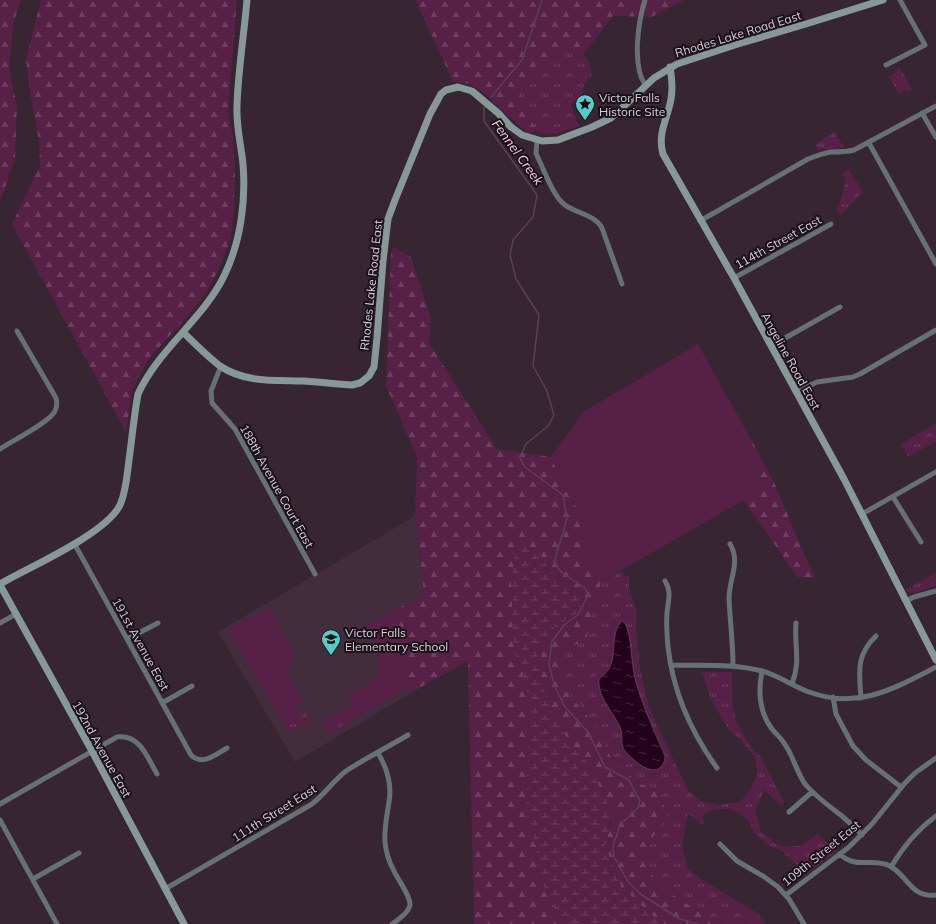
<svg xmlns="http://www.w3.org/2000/svg" width="936" height="924" font-family="Mulish,sans-serif">
<style>
.built{fill:#432c3c}
.grass{fill:#562047}
.forest{fill:url(#forest-firs)}
.wetland{fill:url(#wetland-marsh)}
.park{fill:url(#park-tufts)}
.water{fill:url(#water-ripples);stroke:#5c4054}
.lines{fill:none;stroke-linecap:round;stroke-linejoin:round}
.stream{stroke:#5c4054;stroke-width:1.5}
.street{stroke:#667271;stroke-width:5}
.secondary{stroke:#869998;stroke-width:7}
.labels{text-anchor:middle;dominant-baseline:central;stroke-width:4;stroke-linejoin:round;paint-order:stroke}
.street-label{font-size:12px;fill:#dbcfd6;stroke:#1a1117}
.poi-label{font-size:12px;fill:#dbcfd6;stroke:#1a1117;text-anchor:start}
.water-label{font-size:13px;font-style:italic;fill:#facfeb;stroke:#1a1117}
</style>
<defs>
<pattern id="forest-firs" width="22" height="20" patternUnits="userSpaceOnUse"><rect width="22" height="20" fill="#562047"/><path d="M5 1l3.5 6h-7zM16 11l3.5 6h-7z" fill="#6e3f61"/></pattern>
<pattern id="wetland-marsh" width="20" height="14" patternUnits="userSpaceOnUse"><rect width="20" height="14" fill="#562047"/><path d="M1 5h8M5 5V1M11 12h8M15 12V8" fill="none" stroke="#6e3f61"/></pattern>
<pattern id="park-tufts" width="24" height="20" patternUnits="userSpaceOnUse"><rect width="24" height="20" fill="#562047"/><path d="M3 7l-1-3M5 7V3M7 7l1-3M15 17l-1-3M17 17v-4M19 17l1-3" fill="none" stroke="#6e3f61"/></pattern>
<pattern id="water-ripples" width="26" height="14" patternUnits="userSpaceOnUse"><rect width="26" height="14" fill="#25021c"/><path d="M2 4q2-2 4 0t4 0M15 11q2-2 4 0t4 0" fill="none" stroke="#44263c"/></pattern>
</defs>
<rect width="100%" height="100%" fill="#372531"/>
<path class="built" d="M415 516 433 680 295 762 218 632Z"/>
<path class="grass" d="M698 344 752 441 760 484 744 500 601 582 597 578 584 555 581 515 563 485 551 457 583 412Z
M267 608 270 609 294 653 288 674 302 699V703L294 708 298 714 283 722 228 630Z
M397 609 407 687 349 722 343 711 353 705 348 696 369 684 378 676V650L365 627Z"/>
<path class="forest" d="M0 0H21L14 21 9 68 17 106 15 159 0 202Z
M41 0H237L228 112 233 138 235 174 234 209 231 238 220 267 205 295 176 329 149 358 132 390 126 432 12 224 40 165 39 142 29 86 26 59Z
M415 0H684L651 17 613 16 567 75 541 120 538 131 528 133 502 111 483 92 469 84 453 81Z
M393 247 411 257 431 319 429 343 497 449 551 457 563 485 581 515 584 555 597 578 601 582 598 609 586 640 561 652 577 704 597 726 605 739V747L637 782 649 787 657 793 666 809 667 818 663 826 655 834 722 924H660L653 916 621 887 605 846 613 814 587 762 571 746 549 705 541 681 538 665V648L553 628 577 613 574 590 556 577 543 560 511 584 514 594 512 605 516 658 522 668 529 701 526 812 536 846 538 874 553 905 560 924H474L468 661 408 694 397 609 424 595 415 516 417 457 386 386 391 254Z
M752 441 774 482 808 563 816 578 797 577 744 500 760 484Z"/>
<path class="wetland" d="M525 547 543 560 556 577 574 590 581 600 577 613 553 628 538 648V665L541 681 549 705 571 746 587 762 613 814 605 846 621 886 653 916 660 924H560L553 905 538 874 536 846 526 812 529 701 522 668 516 658 513 640 512 605 514 594 511 584 515 554Z"/>
<path class="park" d="M578 49 589 61 592 75 584 84 582 99 571 104 579 126 555 134 540 133 519 105 524 82 534 67 549 63 568 50Z
M899 66 912 89 907 92 905 90 899 94 889 77 896 72Z
M835 132 844 148 818 150 815 144Z
M849 169 863 192 841 215 837 213 846 180 842 173Z
M936 423V441L908 457 901 444Z
M622 571 625 576H629V588L637 612 636 627 640 669 646 695 654 719 688 790 700 801 718 805 740 802 750 790 757 775V769L755 758 741 740 729 730 721 717 711 699 702 672H732L733 707 736 720 750 746 760 756 784 802 781 805 764 790 755 810 761 832 779 846H801L818 834 837 851 806 874 782 851 767 844 755 833 751 826 752 825C747 819 739 812 732 810 722 808 709 809 702 816L705 823 702 825 688 813 682 846 688 869 706 882 757 913 766 924H722L680 900 657 882 643 862 647 849 655 834 663 826 667 818 666 809 657 793 649 787 637 782 614 762 605 747V739L597 726 562 686 561 652 586 640 601 582Z
M936 573V586C927 587 912 598 905 590Z
M342 710 349 722 329 733 322 722Z
M304 711 309 721 288 732 283 722Z"/>
<path class="water" d="M622 621 625 623C632 637 631 662 635 678 642 705 654 730 665 756 665 760 664 764 661 767 650 777 632 759 625 751 620 745 623 737 621 730 615 713 597 698 599 679 602 676 606 674 608 670 618 656 609 633 622 621Z"/>
<g class="lines">
<path class="stream" d="M491 97 522 60 542 0
M484 107V121L537 195 533 217 513 240 510 255 516 279 539 315 533 366 547 391 554 415 548 426 526 444 520 458 525 467 563 495 567 519 554 562 561 572 585 588 588 595 578 615 565 624 552 641 549 665 555 687 565 707 588 732 605 767 629 780 640 801 638 808 620 825 613 846 614 857 629 883 642 895 680 919 698 924"/>
<path class="street" d="M886 65 925 45 900 0
M645 85C632 65 638 22 645 0
M922 113 936 137
M537 140 536 153 538 158C545 172 553 196 565 205 576 213 595 215 602 228L622 284
M869 143 936 264
M700 221 808 159C816 156 823 153 831 152 839 152 846 152 854 150L936 106
M734 278 831 224
M771 346 840 307
M221 366 211 391 212 403 235 429 315 574
M796 392 817 382 853 377 860 374 936 330
M0 449C12 441 50 422 55 411 57 407 57 402 56 398L17 331
M893 497 921 542
M862 514 936 472
M74 543 191 755C202 766 215 755 227 748
M730 544C741 562 729 579 729 598 730 621 733 643 733 666
M665 581C672 592 668 601 667 613 666 625 667 636 668 647 673 692 691 732 717 768
M906 601 914 597 936 591
M0 623 16 614
M127 639 158 623
M671 665C700 666 733 663 762 671 779 676 793 686 809 692 858 710 893 689 936 667
M762 671C758 691 759 712 772 729 776 734 781 738 784 743 793 755 796 771 805 784 816 797 829 806 842 816 849 822 855 828 862 835
M792 684C801 661 794 646 796 623
M833 697 836 714 853 746 866 760 901 787
M861 698C859 672 856 655 876 636
M162 703 192 686
M378 753C387 768 392 785 389 802 387 816 384 828 385 842 386 852 389 862 394 871 398 880 410 895 410 904 410 911 398 920 392 924
M0 804 117 737C140 734 147 757 157 774
M789 812 812 792
M0 820 57 924
M720 844 737 861 763 876 778 887 789 899 804 924
M840 854C856 870 872 857 890 866 908 876 911 898 936 895
M891 867C903 847 917 830 936 816
M33 879 79 853
M165 889 312 804C325 794 333 781 346 771 366 758 388 747 408 735
M786 895 849 847 872 824 905 783 915 773 936 758"/>
<path class="secondary" d="M670 67C672 78 673 88 671 99 668 118 657 133 663 154L734 278 844 479 936 660
M184 333C195 344 207 356 220 366 245 383 275 380 303 381 319 382 336 384 352 385L360 383 369 376 374 367 377 338 383 261 388 219 395 200 430 114 441 94 446 90 458 87 472 91 498 113 511 127 522 135 542 141 558 140 592 127 611 118 622 108 654 78 677 64 738 44 806 24 883 0
M0 584C29 567 106 534 120 505 126 492 127 475 129 460 132 438 134 416 138 394 159 348 204 319 225 274 241 240 246 200 243 164 241 145 236 125 237 106 238 71 244 35 247 0
M0 585 92 751 184 924"/>
</g>
<defs>
<symbol id="sight-pin" viewBox="-11 -11 22 30"><path d="M0 17L-7.5 6A9.5 9.5 0 1 1 7.5 6Z" fill="#54cdc8" stroke="#1a1117"/><path d="M0-6L1.8-2.2L6-1.7L2.9 1.2L3.7 5.4L0 3.3L-3.7 5.4L-2.9 1.2L-6-1.7L-1.8-2.2Z" fill="#111"/></symbol>
<symbol id="school-pin" viewBox="-11 -11 22 30"><path d="M0 17L-7.5 6A9.5 9.5 0 1 1 7.5 6Z" fill="#54cdc8" stroke="#1a1117"/><path d="M0-5L7-2L0 1L-7-2ZM-4 1L0 2.5L4 1V4Q0 6-4 4Z" fill="#111"/></symbol>
</defs>
<g fill-rule="evenodd">
<use href="#sight-pin" x="574" y="93" width="22" height="30"/>
<use href="#school-pin" x="320" y="628" width="22" height="30"/>
</g>
<g class="labels">
<g class="street-label">
<text transform="translate(738 34) rotate(-17)">Rhodes Lake Road East</text>
<text transform="translate(778 242) rotate(-29)">114th Street East</text>
<text transform="translate(371 285) rotate(-84)">Rhodes Lake Road East</text>
<text transform="translate(791 361) rotate(61)">Angeline Road East</text>
<text transform="translate(277 486) rotate(61)">188th Avenue Court East</text>
<text transform="translate(141 644) rotate(61)">191st Avenue East</text>
<text transform="translate(102 749) rotate(61)">192nd Avenue East</text>
<text transform="translate(274 813) rotate(-32)">111th Street East</text>
<text transform="translate(821 853) rotate(-39)">109th Street East</text>
</g>
<g class="poi-label">
<text x="599" y="97">Victor Falls<tspan x="599" dy="14">Historic Site</tspan></text>
<text x="345" y="632">Victor Falls<tspan x="345" dy="14">Elementary School</tspan></text>
</g>
<g class="water-label">
<text transform="translate(518 152) rotate(54)">Fennel Creek</text>
</g>
</g>
</svg>
